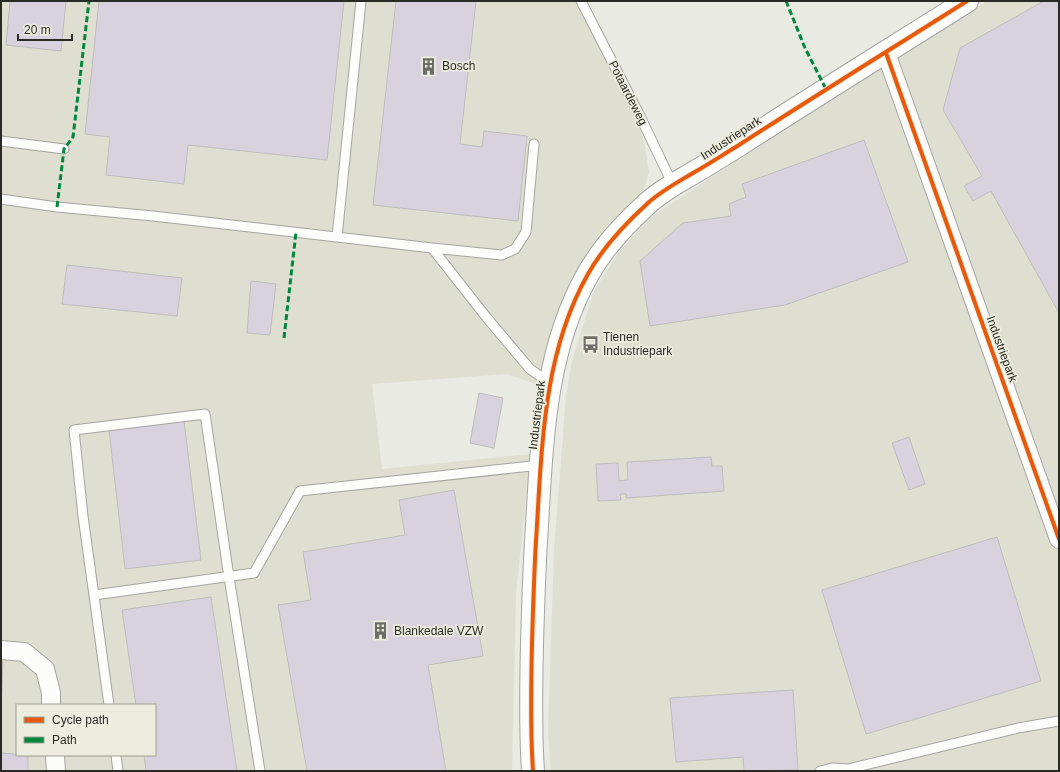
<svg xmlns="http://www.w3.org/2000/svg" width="1060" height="772" font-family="Arial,sans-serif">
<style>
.built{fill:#dedfd1;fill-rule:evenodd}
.building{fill:#d8d2de;stroke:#bfbebd}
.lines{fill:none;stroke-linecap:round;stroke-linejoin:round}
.service-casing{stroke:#a4a59f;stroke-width:11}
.minor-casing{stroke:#a4a59f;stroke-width:20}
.tertiary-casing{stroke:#a4a59f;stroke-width:24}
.service{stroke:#fcfcfb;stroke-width:9}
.minor{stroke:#fcfcfb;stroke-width:18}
.tertiary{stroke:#fcfcfb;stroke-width:22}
.quiet{stroke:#00873e;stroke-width:3;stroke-dasharray:6 3;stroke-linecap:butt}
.cycleway-casing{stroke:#ecedde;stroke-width:6}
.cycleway{stroke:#e8590c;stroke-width:4}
.labels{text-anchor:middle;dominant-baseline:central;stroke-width:3.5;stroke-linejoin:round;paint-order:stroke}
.poi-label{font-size:12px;fill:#2a2a25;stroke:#ecedde;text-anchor:start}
.street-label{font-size:12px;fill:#2a2a25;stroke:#ecedde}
</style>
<rect width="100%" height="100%" fill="#e9eae2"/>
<path class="built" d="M1 1H577L639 122 645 147 649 172 642 196 541 386 507 374 372 384 382 469 531 454 516 593 512 771H1ZM17 705H155V755H17Z
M987 1H1059V771H551L548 731 554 550 566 397 572 361 594 291 619 252 648 219 792 124Z"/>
<path class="building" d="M10 1H66L61 51 6 45Z
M99 1H344L327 160 188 145 184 184 106 175 110 137 85 134Z
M396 1H476L460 144 482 147 484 131 527 136 518 221 373 205Z
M1044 1H1059V313L991 191 973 201 964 186 982 176 943 110 960 48Z
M864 140 908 262 785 305 650 326 640 261 683 223 731 216 729 204 746 197 742 184Z
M67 265 182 278 177 316 62 304Z
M251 281 276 284 270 335 247 333Z
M479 393 503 398 494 448 470 443Z
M184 421 201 560 125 569 109 430Z
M909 437 925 484 909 490 892 443Z
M711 457 712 466H722L724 491 626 498V494H620L621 500 598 501 596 464 618 463 619 481 628 480 627 462Z
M454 490 483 656 428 665 446 771H307L278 605 311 600 303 552 405 535 399 500Z
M997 537 1041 681 866 734 822 590Z
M211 597 237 771H146L144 755H155V705H136L122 610Z
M1 662H3L1 710Z
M793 690 798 770 744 771 743 757 676 762 670 698Z
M1 753 28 755V771H1Z"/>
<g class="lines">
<defs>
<path id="service" d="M581 1 640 116 673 185
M1 141 64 149
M1 199 57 207 153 216 432 248 502 255 515 249 526 232 534 144
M337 237 361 1
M432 248 487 318 530 369 550 383
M94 595 254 573 300 491 541 465
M109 705 83 516 74 430 205 414 229 577 260 771
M116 755 118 771
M820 771 832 768 848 769 1018 728 1059 721"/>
<path id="minor" d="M886 53 1059 539
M1 650 24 652 45 669 51 693V705
M55 755 56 771"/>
<path id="tertiary" d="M533 771C530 728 531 686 532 644 533 609 534 575 536 541 542 450 542 355 588 274 602 249 627 222 648 203 661 191 678 182 693 173 709 164 724 154 739 145 815 96 891 49 967 1"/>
</defs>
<use href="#service" class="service-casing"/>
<use href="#minor" class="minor-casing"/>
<use href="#tertiary" class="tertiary-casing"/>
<use href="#service" class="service"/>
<use href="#minor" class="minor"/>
<use href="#tertiary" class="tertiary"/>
<path class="quiet" d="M786 1 805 48 826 89
M57 207 64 149 73 137 89 1
M284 338 296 232"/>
<defs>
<path id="cycleway" d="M886 53 1059 539
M533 771C530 728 531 686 532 644 533 609 534 575 536 541 542 450 542 355 588 274 602 249 627 222 648 203 661 191 678 182 693 173 709 164 724 154 739 145 815 96 891 49 967 1"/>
</defs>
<use href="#cycleway" class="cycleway-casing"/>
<use href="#cycleway" class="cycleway"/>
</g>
<defs>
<symbol id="building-bare" viewBox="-9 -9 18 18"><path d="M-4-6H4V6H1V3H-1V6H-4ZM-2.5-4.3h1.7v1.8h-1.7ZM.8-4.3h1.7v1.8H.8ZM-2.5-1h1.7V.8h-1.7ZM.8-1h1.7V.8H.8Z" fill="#6d6d67" stroke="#ecedde" stroke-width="2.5" paint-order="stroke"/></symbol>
<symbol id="bus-bare" viewBox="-9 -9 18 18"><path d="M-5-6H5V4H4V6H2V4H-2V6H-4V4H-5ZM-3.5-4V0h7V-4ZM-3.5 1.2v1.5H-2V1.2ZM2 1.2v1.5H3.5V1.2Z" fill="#6d6d67" stroke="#ecedde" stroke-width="2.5" paint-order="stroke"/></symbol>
</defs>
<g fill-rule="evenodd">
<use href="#building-bare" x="416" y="54" width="25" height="25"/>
<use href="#bus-bare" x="578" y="332" width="25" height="25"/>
<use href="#building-bare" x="368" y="618" width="25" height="25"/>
</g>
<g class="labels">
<g class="poi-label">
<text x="442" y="66">Bosch</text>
<text x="603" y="337">Tienen<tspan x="603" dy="14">Industriepark</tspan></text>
<text x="394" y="631">Blankedale VZW</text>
</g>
<g class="street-label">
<text transform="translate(628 93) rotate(63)">Potaardeweg</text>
<text transform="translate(731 138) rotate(-33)">Industriepark</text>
<text transform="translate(1002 349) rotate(70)">Industriepark</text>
<text transform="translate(537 415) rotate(-83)">Industriepark</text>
</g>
</g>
<rect width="1060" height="772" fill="none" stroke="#2a2a25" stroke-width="4"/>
<rect x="16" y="704" width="140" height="52" fill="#ecedde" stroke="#9e9f94"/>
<rect x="24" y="717" width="20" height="6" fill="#e8590c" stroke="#9e9f94"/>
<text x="52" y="724" font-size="12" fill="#2a2a25">Cycle path</text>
<rect x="24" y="737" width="20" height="6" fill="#00873e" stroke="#9e9f94"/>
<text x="52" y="744" font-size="12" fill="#2a2a25">Path</text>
<path d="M18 34v6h54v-6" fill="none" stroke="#2a2a25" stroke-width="2"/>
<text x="24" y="34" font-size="12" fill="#2a2a25" stroke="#ecedde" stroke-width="3" paint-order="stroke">20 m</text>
</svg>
